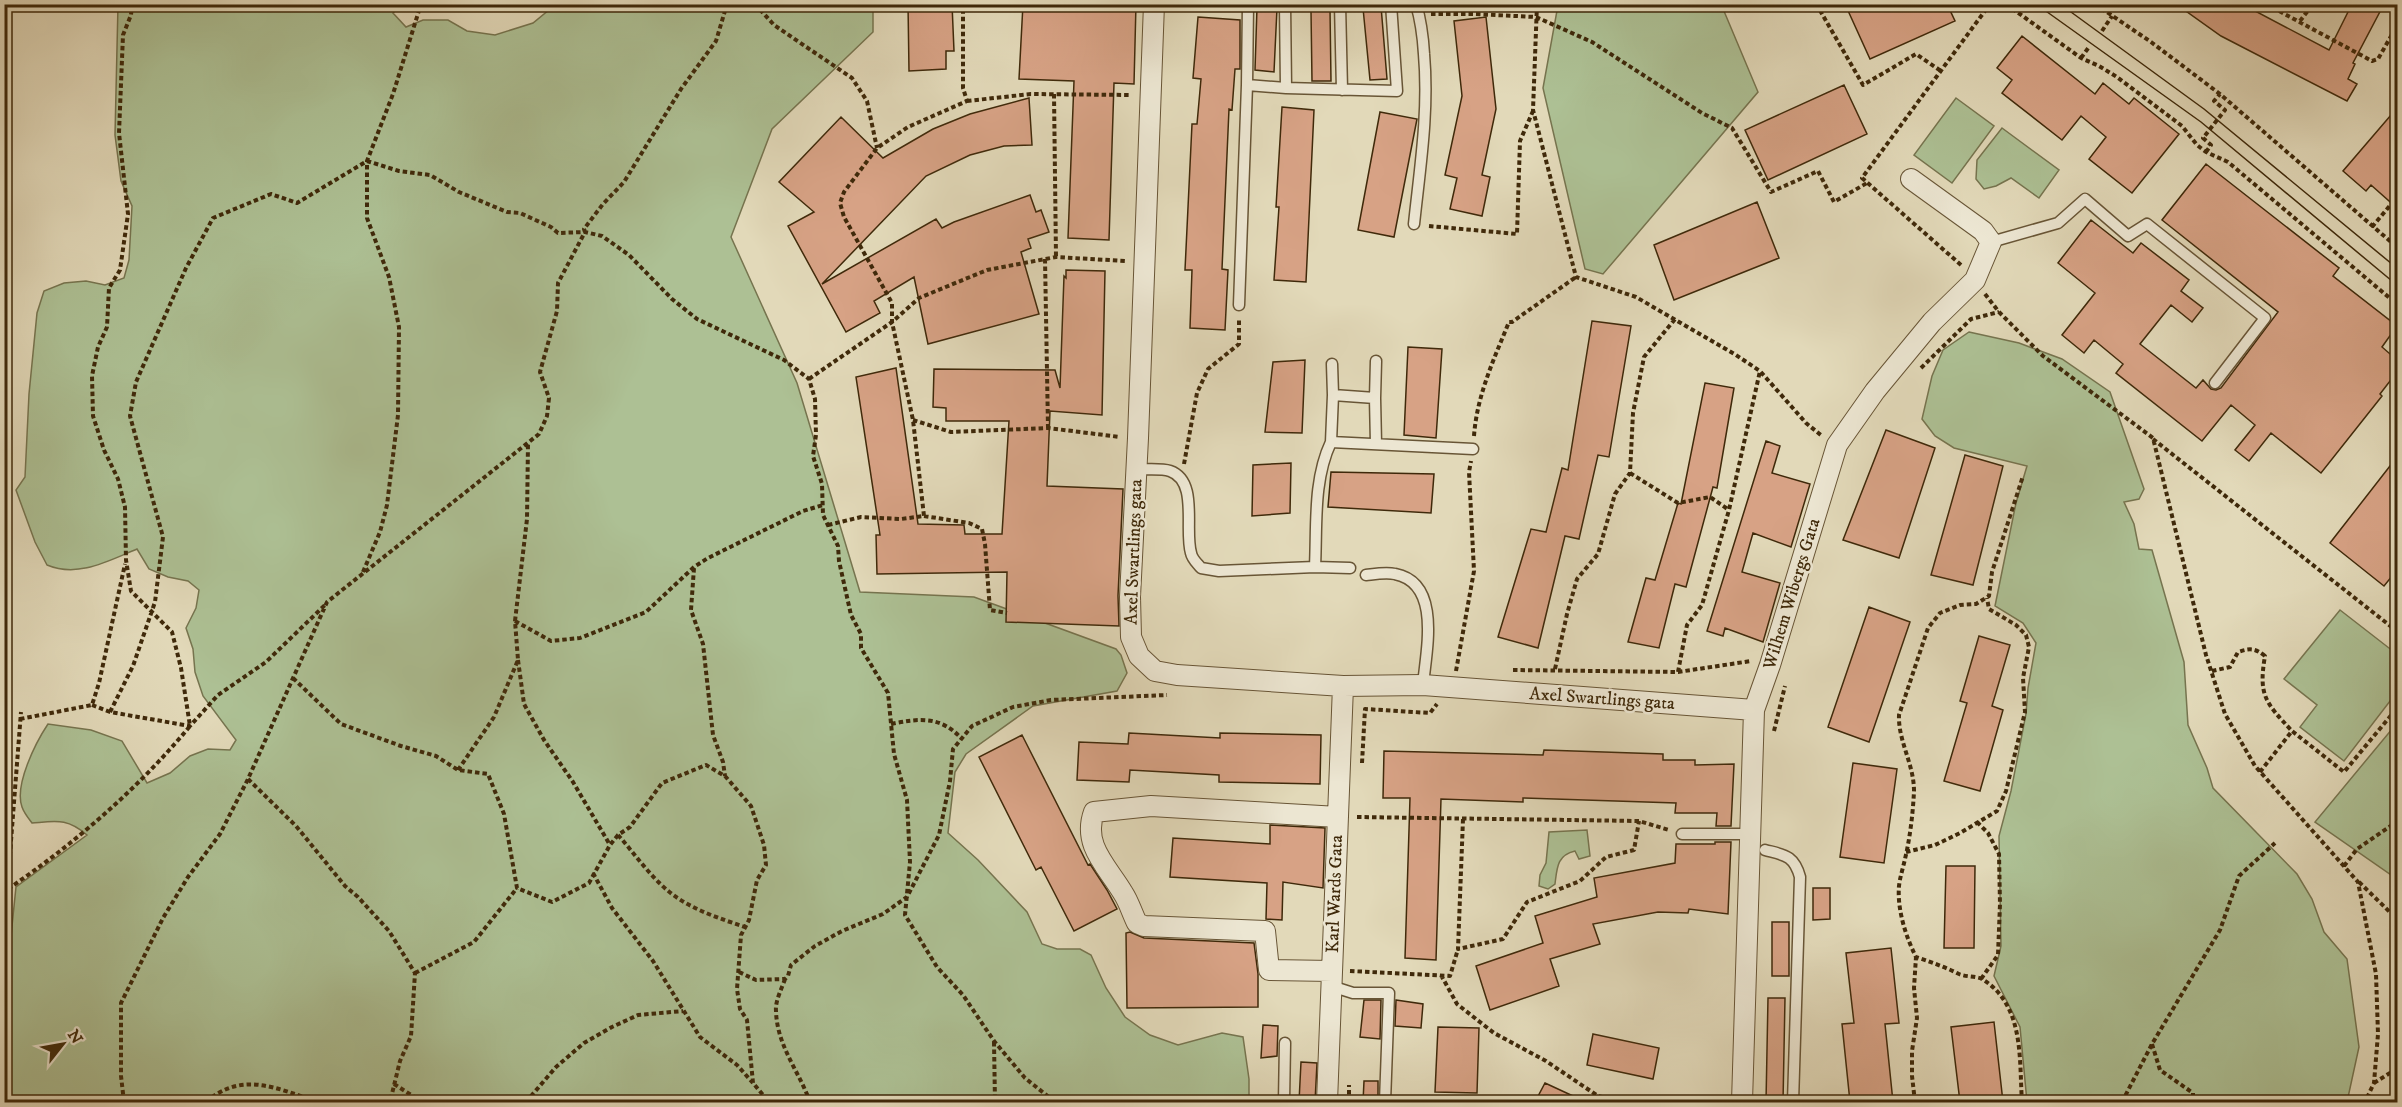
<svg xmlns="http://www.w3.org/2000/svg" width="2402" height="1107" font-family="'IM FELL DW Pica',serif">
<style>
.green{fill:#adc094;stroke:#76744f;stroke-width:1.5}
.building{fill:#d7a285;stroke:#3f290a;stroke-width:1.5}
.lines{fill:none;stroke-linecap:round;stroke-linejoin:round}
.service-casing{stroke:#685536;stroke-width:13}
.minor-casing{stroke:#685536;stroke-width:22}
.path{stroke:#3f290a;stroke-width:4;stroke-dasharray:4.5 3;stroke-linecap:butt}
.service{stroke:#ece6d2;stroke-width:10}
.minor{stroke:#ece6d2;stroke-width:20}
.tram{stroke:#3f290a;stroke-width:1.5}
.labels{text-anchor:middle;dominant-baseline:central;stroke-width:5;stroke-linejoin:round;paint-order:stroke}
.street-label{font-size:18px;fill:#3f290a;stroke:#ece6d2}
</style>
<rect width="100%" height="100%" fill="#e2d9b9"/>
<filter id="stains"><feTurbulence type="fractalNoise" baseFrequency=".00333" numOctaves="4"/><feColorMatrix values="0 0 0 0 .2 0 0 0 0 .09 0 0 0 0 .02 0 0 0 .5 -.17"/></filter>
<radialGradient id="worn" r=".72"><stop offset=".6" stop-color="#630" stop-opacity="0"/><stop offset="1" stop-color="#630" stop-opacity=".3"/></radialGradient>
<path class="green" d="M1721 4 1758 92 1603 274 1585 269 1543 88 1558 5Z
M118 5H402L393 13 406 27 423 20H448L467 31 495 35 533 23 555 5H873V32L772 129 731 237 797 383 860 592 974 597 1116 649 1121 655 1127 673 1117 691 1033 706 966 754 955 772 948 833 978 860 1027 912 1042 944 1057 949H1080L1091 955 1106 988 1125 1017 1150 1035 1178 1045 1222 1033 1243 1037 1249 1079V1102H5L4 1004 16 887 87 835C67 818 57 821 32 823 29 819 24 813 22 807 14 785 36 742 48 724L91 730 122 741 147 783 170 773 190 756 208 749 230 750 236 740 203 696 195 672 193 649 186 628 196 608 199 590 188 581 168 577 149 569 137 549C108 561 78 578 47 565L35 542 16 490 25 477 29 394 37 313 44 291 64 283 86 281 105 285 124 278 129 260 132 206 121 181 115 135Z
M1956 98 1994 126 1952 183 1914 155Z
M2002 128 2059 170 2039 198 2011 178 1996 186 1984 189 1976 179 1977 160Z
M1969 332 2019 343 2062 359 2110 392 2144 489 2139 499 2124 502 2134 524 2139 549 2152 550 2184 662 2188 725 2207 768 2213 788 2297 874 2312 899 2324 932 2347 959 2359 1047 2347 1102H2027L2020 1027 1994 976 2001 946 1999 836 2011 791 2026 714 2028 688 2036 643 2023 623 1995 606 2016 503 2027 466 1954 448 1935 436 1922 419 1932 376 1943 350Z
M2340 610 2398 655 2397 692 2344 761 2300 727 2317 705 2284 679Z
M2397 723V879L2315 822Z
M1587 830 1590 856 1579 859 1575 851C1557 855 1557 868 1555 884L1548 889 1539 886 1540 875 1546 863 1549 832Z"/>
<path class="building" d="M908 4H952L954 51H946V69L909 71Z
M1023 4H1136L1134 84 1114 83 1109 240 1068 238 1074 81 1019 79Z
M1845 4H1947L1955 21 1870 59Z
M2176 4H2242L2329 50 2352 4H2384L2353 63 2355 64 2348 79 2357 84 2347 101 2221 36Z
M1381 6 1387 79 1370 80 1363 8Z
M1257 7 1277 8 1274 72 1255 70Z
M1330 10 1331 81H1312L1311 11Z
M1198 17 1240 20V69H1235L1232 110 1229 109 1222 269 1228 270 1225 330 1190 328 1192 270H1185L1192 124H1197L1201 79 1193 78Z
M1486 17 1496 109 1482 175 1490 177 1482 216 1450 209 1457 178 1445 175 1462 96 1454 21Z
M2022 36 2095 94 2103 83 2129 104 2134 98 2179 134 2132 193 2089 159 2106 137 2081 116 2062 140 2002 93 2012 80 1997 68Z
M1844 85 1867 134 1768 180 1745 130Z
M1029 98 1032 145 1004 146 970 155 926 176 822 284 936 219 942 228 954 222 1030 195 1036 212 1041 210 1049 232 1028 239 1031 248 1021 252 1039 314 928 344 914 277 874 301 880 313 846 332 788 226 814 212 779 182 841 117 883 158 933 129 970 114Z
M1282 107 1314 110 1306 282 1274 280 1279 207H1276Z
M2397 108V208L2371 185 2366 191 2343 171Z
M1380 112 1417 119 1394 237 1358 230Z
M2206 164 2339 268 2333 276 2397 326 2382 347 2397 360V372L2380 394 2382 396 2321 473 2271 433 2249 461 2235 450 2255 425 2231 405 2202 441 2116 373 2123 364 2094 340 2084 353 2062 335 2095 293 2058 263 2091 220 2133 253 2141 243 2189 280 2181 291 2203 308 2192 322 2171 305 2140 344 2196 388 2203 380 2211 389 2216 390 2221 388 2278 312 2162 220Z
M1757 202 1779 258 1674 300 1654 245Z
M1066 270 1105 271 1102 415 1050 411 1047 486 1123 489 1118 596 1119 626 1006 622 1007 572 877 574 876 535H880L856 377 896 368 918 524 964 525 965 534H1002L1009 421H946V408L933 407 934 369 1055 370 1060 388 1064 276 1066 278Z
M1592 321 1631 326 1609 457 1598 455 1579 539 1565 536 1538 648 1498 637 1531 529 1546 532 1562 468 1568 470Z
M1408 347 1442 349 1436 438 1404 435Z
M1305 360 1302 433 1265 432 1273 362Z
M1705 383 1734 388 1717 488 1713 487 1686 587 1675 584 1659 648 1628 642 1646 578 1655 580 1678 503 1681 504Z
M1886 430 1935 448 1899 558 1843 540Z
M1766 441 1780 446 1772 473 1810 484 1791 547 1753 533 1742 572 1780 583 1763 642 1725 628 1723 636 1707 631Z
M1965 455 2003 466 1973 585 1931 575Z
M2397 457V570L2384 586 2330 543Z
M1291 463 1290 513 1252 516 1253 465Z
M1331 472 1434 474 1431 513 1328 507Z
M1869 607 1910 622 1869 742 1828 727Z
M1979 636 2010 645 1992 706 2003 710 1980 791 1944 781 1967 703 1960 701Z
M1129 733 1220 738V733L1321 735 1320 784 1219 782V775L1130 770 1129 782 1077 780 1079 742 1128 744Z
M1022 735 1088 865 1090 864 1107 890 1117 909 1074 931 1041 867 1036 870 979 757Z
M1544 750 1663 754V760H1695V765L1734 764 1731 826H1716L1717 813H1675L1676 803 1523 798V802L1441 799 1436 960 1405 958 1410 798H1383L1384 751 1543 755Z
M1853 763 1897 769 1884 863 1840 857Z
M1270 825 1325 828 1323 888 1283 882 1282 920 1266 919 1267 883 1170 877 1173 838 1270 844Z
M1715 842H1731L1728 914 1689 909 1688 913 1658 912 1593 924 1600 944 1550 959 1559 986 1490 1010 1476 966 1543 943 1535 916 1597 897 1594 878 1675 863 1676 844H1715Z
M1946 866H1975L1974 948H1944Z
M1813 888H1830V919L1813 920Z
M1772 922H1789V976H1772Z
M1130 932 1144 938 1254 943 1258 974V1007L1127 1008 1126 933Z
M1891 948 1899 1023 1885 1024 1893 1102H1850L1842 1024 1854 1023 1846 953Z
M1768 998H1785L1783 1102H1766Z
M1364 1000H1381L1380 1039 1360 1037Z
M1396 1000 1423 1004 1421 1028 1395 1026Z
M1994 1022 2003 1102H1960L1951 1027Z
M1263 1025 1278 1026 1277 1056 1261 1058Z
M1438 1027 1479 1028 1477 1093 1435 1092Z
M1593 1034 1659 1048 1653 1079 1587 1065Z
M1301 1062 1317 1063 1315 1102H1299Z
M1364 1081H1378V1102H1363Z
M1545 1083 1586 1102H1535Z"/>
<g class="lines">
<defs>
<path id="service" d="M1248 4 1247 85 1286 88 1397 91 1391 4
M1285 4 1286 88
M1340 4 1342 90
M1414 224C1420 167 1429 112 1424 54 1423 37 1421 21 1416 4
M1991 242 2058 223 2085 199 2128 236 2147 224 2265 318 2215 383
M1239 305 1247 85
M1332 364 1333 395
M1375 398 1376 444
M1331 442 1333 395 1375 398 1376 361
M1137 469C1147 470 1161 468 1170 471 1199 481 1184 530 1191 553 1192 559 1197 563 1201 568L1219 571 1315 567 1350 568
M1315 567C1317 525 1313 480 1331 442L1473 449
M1366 575C1375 574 1386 572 1395 574 1442 583 1426 651 1423 685
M1682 834H1750
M1765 850C1784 855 1794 855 1800 877L1793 1102
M1331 986 1353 993H1389L1385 1102
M1284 1102 1285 1043"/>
<path id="minor" d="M1154 4 1138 438 1130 597 1131 637 1139 656 1155 671 1177 675 1343 686 1423 685 1754 710
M1332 971 1269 970 1265 931 1144 926 1137 923C1132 913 1129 902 1123 893 1107 866 1082 845 1094 812L1151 806 1338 817
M1327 1102 1343 686
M1742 1102 1754 710 1770 665 1837 445 1875 391 1932 322 1975 280 1991 242 1983 231 1911 179"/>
</defs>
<use href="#service" class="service-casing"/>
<use href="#minor" class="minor-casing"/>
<path class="path" d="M755 4 774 25 852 78 867 101 877 148
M1537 4 1533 110 1576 277 1636 297 1736 355 1760 371 1806 423 1822 436
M1820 4 1818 7 1863 85 1916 54 1941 71
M2006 4 2081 58 2099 66 2117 77 2182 126 2197 145 2206 152 2228 162 2398 305
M2095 4 2151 42 2220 94 2398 248
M2266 4 2372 61 2378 59 2398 24
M1431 14H1475L1536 17 1592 42 1702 113 1732 128 1771 192 1818 171 1834 202 1867 183
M2300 21 2313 4
M2102 31 2112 16
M2081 58 2089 47
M1054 94 1056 257
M967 101 1031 94 1129 95V97
M2206 152 2211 145 2203 138 2225 110 2214 101 2220 94
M1429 226 1517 234 1520 141 1533 111
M2372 227 2398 196
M1045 259 1048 428
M1961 265 1862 178 1990 4
M1985 294 1999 312 2043 356 2153 438 2206 655 2225 714 2255 766 2358 882 2376 974 2378 1034 2374 1083 2365 1102
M1921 368 1971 319 1999 312
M809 379 892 322 919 298 987 270 1056 257 1125 261
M913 420 951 432 1048 428 1120 437
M1474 436C1477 395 1494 359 1509 322H1512L1576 277
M2153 439 2398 632
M1184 464 1197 393 1208 369 1239 344V319
M1630 473 1678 503 1710 497 1729 510
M924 516 969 523 982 529 985 544 990 610 1007 613
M828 525 861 517 901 519 924 516 913 420 892 322V303L844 217 840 203 844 192 877 148 908 127 967 101 963 88V4
M694 568 691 610 703 644 713 735 723 762 725 776
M363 572 380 532 387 505 398 415 399 327 389 277 367 218V161L393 94 421 4
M515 621 551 641 580 638 646 612 694 567 708 558 803 511 823 505
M518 660 524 704 544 740 573 782 610 845
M1555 669 1567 614 1577 579 1598 554 1615 494 1630 473 1633 413 1644 357 1675 319
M1513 670 1678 672 1751 661
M1456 671 1474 571 1469 472 1471 461
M2212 671 2230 667 2238 652C2250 648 2255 648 2265 656 2258 696 2266 703 2292 731
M1678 672 1687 625 1702 605 1729 510 1760 371
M293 678 341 724 401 746 436 756 458 770 488 774 504 814 517 888 552 902 589 883 610 845 618 835 630 827 662 783 706 765 725 776 751 806 764 845 766 865 757 880 749 920 741 935 737 989 740 1009 747 1020 753 1083 769 1102
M92 705 110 712 190 726 218 695 266 662 325 605
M110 712 133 666 155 602 163 537 130 416 136 382 186 268 213 218 271 194 297 203 367 161 399 171 430 175 459 192 507 212 520 213 551 227 558 233 585 232 602 236 629 255 672 299 697 319 784 360 809 379 815 399 816 435 813 456 822 484 823 515 838 546 839 561 851 615 861 634V648L888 693 894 754 907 800 910 862 905 915 937 967 963 995 994 1041 1025 1078 1055 1102
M20 719 92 705 99 683 125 564
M891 724C920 718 941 716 962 739
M1774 731 1785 686
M1362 763 1365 709 1430 713 1437 704
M458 770 494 717 518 660 515 621 527 519 528 443
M2260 772 2292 731 2344 772 2398 707
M248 779 296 826 345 886 358 897 389 931 415 973 411 1036 400 1061 390 1102
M1357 817 1639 821 1669 830
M1463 819 1458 949 1503 939 1527 902 1580 881 1606 857 1634 850 1639 821
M1977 822 1988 833 1999 854 2000 904 1998 955 1981 979
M618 835C635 854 651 878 672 894 693 910 721 919 745 927
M1906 852 1935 845 1960 833 1997 811 2006 791 2025 712 2023 678 2029 647 2026 635 2016 625 1989 609 1987 598
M2344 866 2357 849 2398 821
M593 873 612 908 653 961 700 1037 737 1065 753 1083
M2359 882 2398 920
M8 889C74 844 139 788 190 726L181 668 172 632 131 591 126 560 125 507 118 479 104 450 93 416 92 376 98 347 107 327 109 288 120 270 128 214 119 133 123 35 131 15 132 4
M4 931 21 712
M1350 971 1450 976 1458 949
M739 972 756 980 785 979 788 976 791 965 815 946 842 931 883 914 907 897 939 835 950 781 953 749 972 726 1013 707 1051 700 1167 695
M415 973 474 942 517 888
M1441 975 1457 1004 1494 1033 1546 1061 1598 1096 1623 1102
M785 979C782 988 775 1001 776 1011 777 1046 799 1071 810 1102
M994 1042 995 1102
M2152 1044 2160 1070 2193 1093V1102
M2374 1083 2398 1068
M394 1084 422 1102
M124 1102 121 1076V1003L163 918 188 877 220 834 248 779 327 602 539 434 547 416 549 398 540 372 557 311 558 283 585 232 584 229 603 204 624 182 681 89 716 41 727 4
M206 1102C243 1070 278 1089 318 1102
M526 1102 556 1067 584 1043 612 1027 638 1015 683 1011
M1349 1102V1085
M1596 1102 1598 1096
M1915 1102 1912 1076V1051L1917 1018 1914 988 1916 957
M2022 1102C2019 1060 2025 1005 1982 979 1976 976 1966 977 1959 974 1945 967 1931 962 1916 957 1906 937 1897 910 1899 886 1900 877 1903 868 1905 859 1910 838 1913 813 1914 791 1914 764 1898 741 1899 715L1928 628 1940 613 1960 605 1976 604 1989 596 1992 572 2023 476
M2122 1102 2152 1044 2220 930 2239 876 2275 843"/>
<use href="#service" class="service"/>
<use href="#minor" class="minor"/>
<path class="tram" d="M2036 4 2201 122 2398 286
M2060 4 2204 109 2398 269"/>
</g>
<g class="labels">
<g class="street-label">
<text transform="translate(1134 552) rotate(-88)">Axel Swartlings gata</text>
<text transform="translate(1792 594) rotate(-73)">Wilhem Wibergs Gata</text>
<text transform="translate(1602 699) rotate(4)">Axel Swartlings gata</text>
<text transform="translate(1335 894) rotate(-88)">Karl Wards Gata</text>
</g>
</g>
<rect width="2402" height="1107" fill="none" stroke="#e2d9b9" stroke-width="24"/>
<rect x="6" y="6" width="2390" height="1095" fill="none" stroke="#3f290a" stroke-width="3"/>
<rect x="12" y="12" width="2378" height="1083" fill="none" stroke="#3f290a" stroke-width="1.5"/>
<g transform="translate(63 1044) rotate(59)" stroke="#ece6d2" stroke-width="4.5" paint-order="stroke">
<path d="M0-4.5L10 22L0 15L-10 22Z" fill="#3f290a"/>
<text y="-9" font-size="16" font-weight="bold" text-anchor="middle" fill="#3f290a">N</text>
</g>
<rect width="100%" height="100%" filter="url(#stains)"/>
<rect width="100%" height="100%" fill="url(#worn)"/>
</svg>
